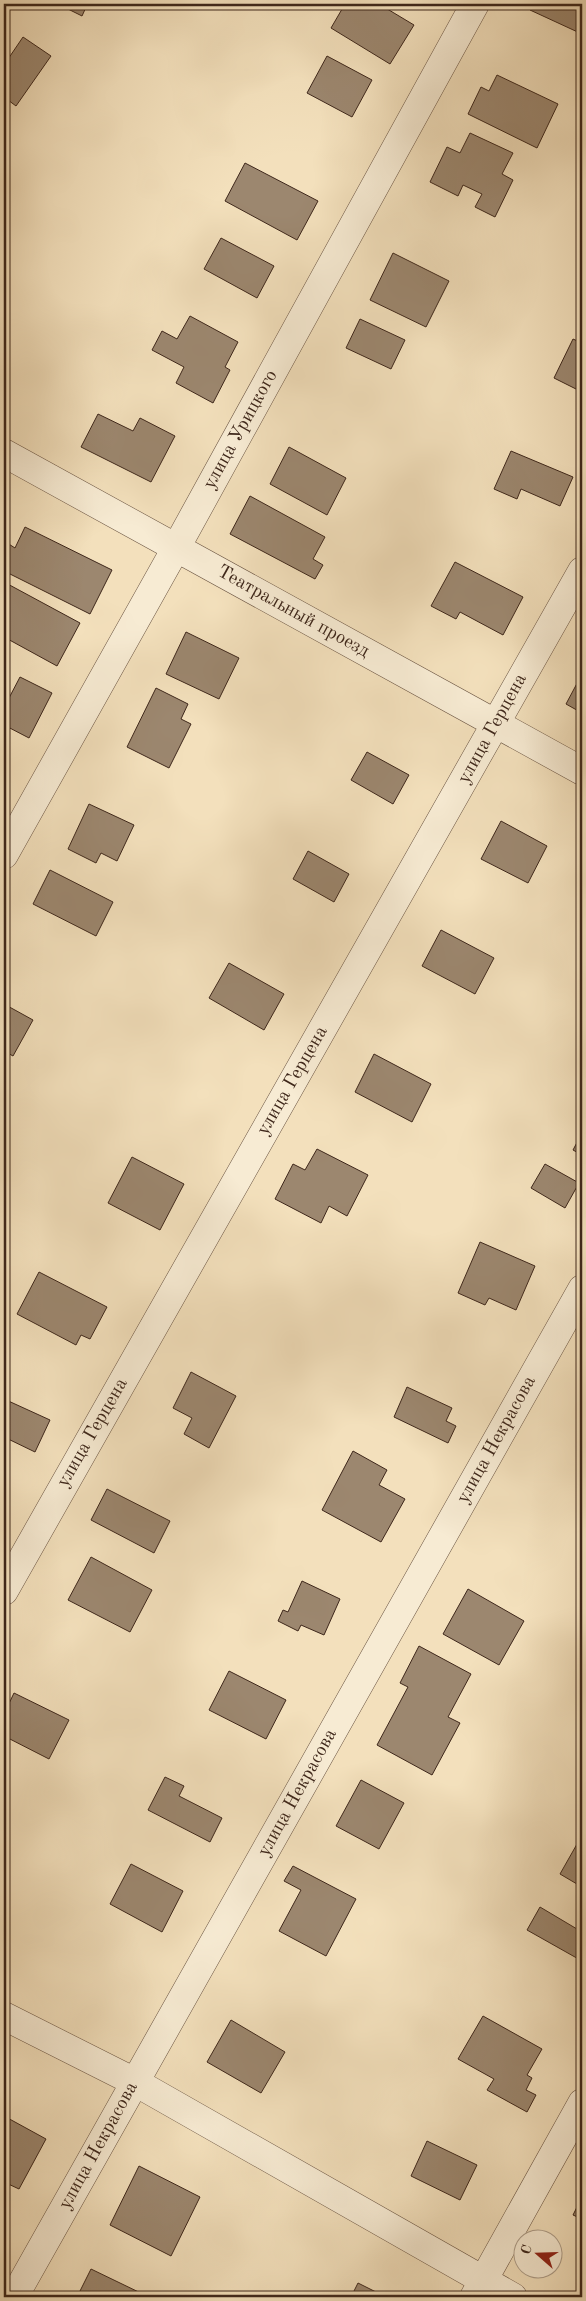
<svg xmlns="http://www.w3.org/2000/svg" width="586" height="2301" font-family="'Old Standard TT',serif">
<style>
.building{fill:#9c876f;stroke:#3e271b}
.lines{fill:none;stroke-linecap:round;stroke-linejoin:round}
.minor-casing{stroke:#6b5543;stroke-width:29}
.minor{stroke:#f7ebd3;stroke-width:28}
.labels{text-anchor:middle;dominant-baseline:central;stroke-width:4.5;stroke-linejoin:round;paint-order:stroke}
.street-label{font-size:19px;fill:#3e271b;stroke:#f7ebd3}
</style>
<rect width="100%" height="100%" fill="#f3e0bc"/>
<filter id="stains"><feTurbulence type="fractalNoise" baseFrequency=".004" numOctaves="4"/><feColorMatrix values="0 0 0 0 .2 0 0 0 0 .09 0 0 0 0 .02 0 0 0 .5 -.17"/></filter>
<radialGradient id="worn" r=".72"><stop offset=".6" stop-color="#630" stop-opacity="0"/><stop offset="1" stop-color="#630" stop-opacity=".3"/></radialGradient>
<path class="building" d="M58 4H100L98 9 87 5 82 16Z
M345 4H379L414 25 390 64 331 28Z
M533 4H582V34L530 10Z
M23 37 51 56 16 106 4 97V65Z
M327 56 372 80 352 117 307 93Z
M497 75 558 104 537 148 468 114 481 87 489 91Z
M470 133 513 153 502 174 513 180 495 217 475 207 482 194 463 185 458 196 430 182 447 147 460 153Z
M245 163 318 201 297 240 225 201Z
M221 238 274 266 257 298 204 269Z
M393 253 449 281 426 327 370 300Z
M190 316 238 342 225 367 230 370 213 403 176 383 184 367 152 350 162 331 177 339Z
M360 319 405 340 391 369 346 348Z
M573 339 582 343V392L554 378Z
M98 414 133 431 140 418 175 436 151 482 81 447Z
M289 447 346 478 327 515 270 484Z
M511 451 573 477 560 506 521 489 517 499 494 489Z
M250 496 325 537 313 559 323 565 315 579 230 534Z
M25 527 112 570 90 614 4 571V541L15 548Z
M455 562 523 597 503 635 460 612 456 619 431 606Z
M4 582 80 623 57 666 4 637Z
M186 632 239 658 219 699 166 674Z
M582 674V713L566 704Z
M20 677 52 693 29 738 4 725V695L9 698Z
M156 688 188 704 181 719 191 724 169 768 127 747Z
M367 752 409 775 393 804 351 780Z
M89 804 134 825 117 861 101 853 96 863 68 849Z
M501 821 547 846 528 883 481 859Z
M308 851 349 874 334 902 293 879Z
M50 870 113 902 96 936 33 904Z
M441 930 494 958 475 994 422 966Z
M229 963 284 994 264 1030 209 998Z
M4 1004 33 1020 13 1056 4 1051Z
M374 1054 431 1084 412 1122 355 1092Z
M582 1133V1155L573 1150Z
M317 1149 368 1175 347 1216 329 1206 321 1223 275 1199 293 1164 305 1170Z
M132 1157 184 1184 160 1230 108 1203Z
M545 1164 579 1183 565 1208 531 1188Z
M480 1242 535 1266 516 1310 489 1298 485 1305 458 1293Z
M39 1272 107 1307 90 1339 81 1335 76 1345 17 1314Z
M191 1372 236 1396 209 1448 184 1434 192 1418 173 1408Z
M407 1387 452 1408 446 1421 456 1426 448 1443 394 1417Z
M4 1399 50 1420 35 1452 4 1437Z
M353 1451 387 1470 379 1485 405 1499 381 1542 322 1510Z
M107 1489 170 1521 154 1553 91 1520Z
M91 1557 152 1590 130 1632 68 1600Z
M302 1581 340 1599 324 1635 301 1625 298 1631 278 1621 283 1610 288 1612Z
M468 1589 524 1621 499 1665 443 1634Z
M419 1646 471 1674 448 1717 460 1723 432 1775 377 1745 408 1687 400 1683Z
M229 1671 286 1700 266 1739 209 1710Z
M14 1693 69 1720 49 1759 4 1736V1714Z
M165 1777 184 1786 179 1796 222 1818 210 1842 148 1810Z
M361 1780 404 1803 379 1849 336 1826Z
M581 1837H582V1887L560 1874Z
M131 1864 183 1891 162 1932 110 1904Z
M293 1866 356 1899 326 1956 279 1931 301 1890 284 1881Z
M540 1907 582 1932V1961L527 1930Z
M483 2016 542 2049 527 2075 532 2078 526 2090 536 2095 527 2112 487 2090 494 2079 458 2059Z
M231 2020 285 2052 261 2093 207 2062Z
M4 2116 46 2139 19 2189 4 2182Z
M427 2141 477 2165 460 2200 411 2176Z
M139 2166 200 2197 171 2256 110 2225Z
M582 2197V2219L573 2215Z
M91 2269 149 2297H77Z
M358 2283 386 2297H351Z"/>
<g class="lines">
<defs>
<path id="minor" d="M4 453 582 771
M4 855 176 548 475 4
M4 1591 582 571
M4 2016 135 2082 513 2297
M14 2297 582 1289
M474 2297 582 2103"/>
</defs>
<use href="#minor" class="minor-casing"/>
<use href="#minor" class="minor"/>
</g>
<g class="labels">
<g class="street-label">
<text transform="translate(241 430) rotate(-61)">улица Урицкого</text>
<text transform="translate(293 612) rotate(29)">Театральный проезд</text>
<text transform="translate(493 729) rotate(-61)">улица Герцена</text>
<text transform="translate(293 1081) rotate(-60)">улица Герцена</text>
<text transform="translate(93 1433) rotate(-60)">улица Герцена</text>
<text transform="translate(497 1440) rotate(-61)">улица Некрасова</text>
<text transform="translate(298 1793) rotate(-61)">улица Некрасова</text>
<text transform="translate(99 2146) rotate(-61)">улица Некрасова</text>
</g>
</g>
<rect width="586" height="2301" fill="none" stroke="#f3e0bc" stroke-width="20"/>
<rect x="5" y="5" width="576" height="2291" fill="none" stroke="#3e271b" stroke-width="2.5"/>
<rect x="10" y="10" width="566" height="2281" fill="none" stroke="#3e271b"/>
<g transform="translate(538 2254) rotate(290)"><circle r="24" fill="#f7ebd3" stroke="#ad9d89"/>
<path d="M0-4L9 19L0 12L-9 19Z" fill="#8f2418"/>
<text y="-8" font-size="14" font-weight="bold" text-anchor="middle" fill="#3e271b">С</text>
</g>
<rect width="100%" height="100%" filter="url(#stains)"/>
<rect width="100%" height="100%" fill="url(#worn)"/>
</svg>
